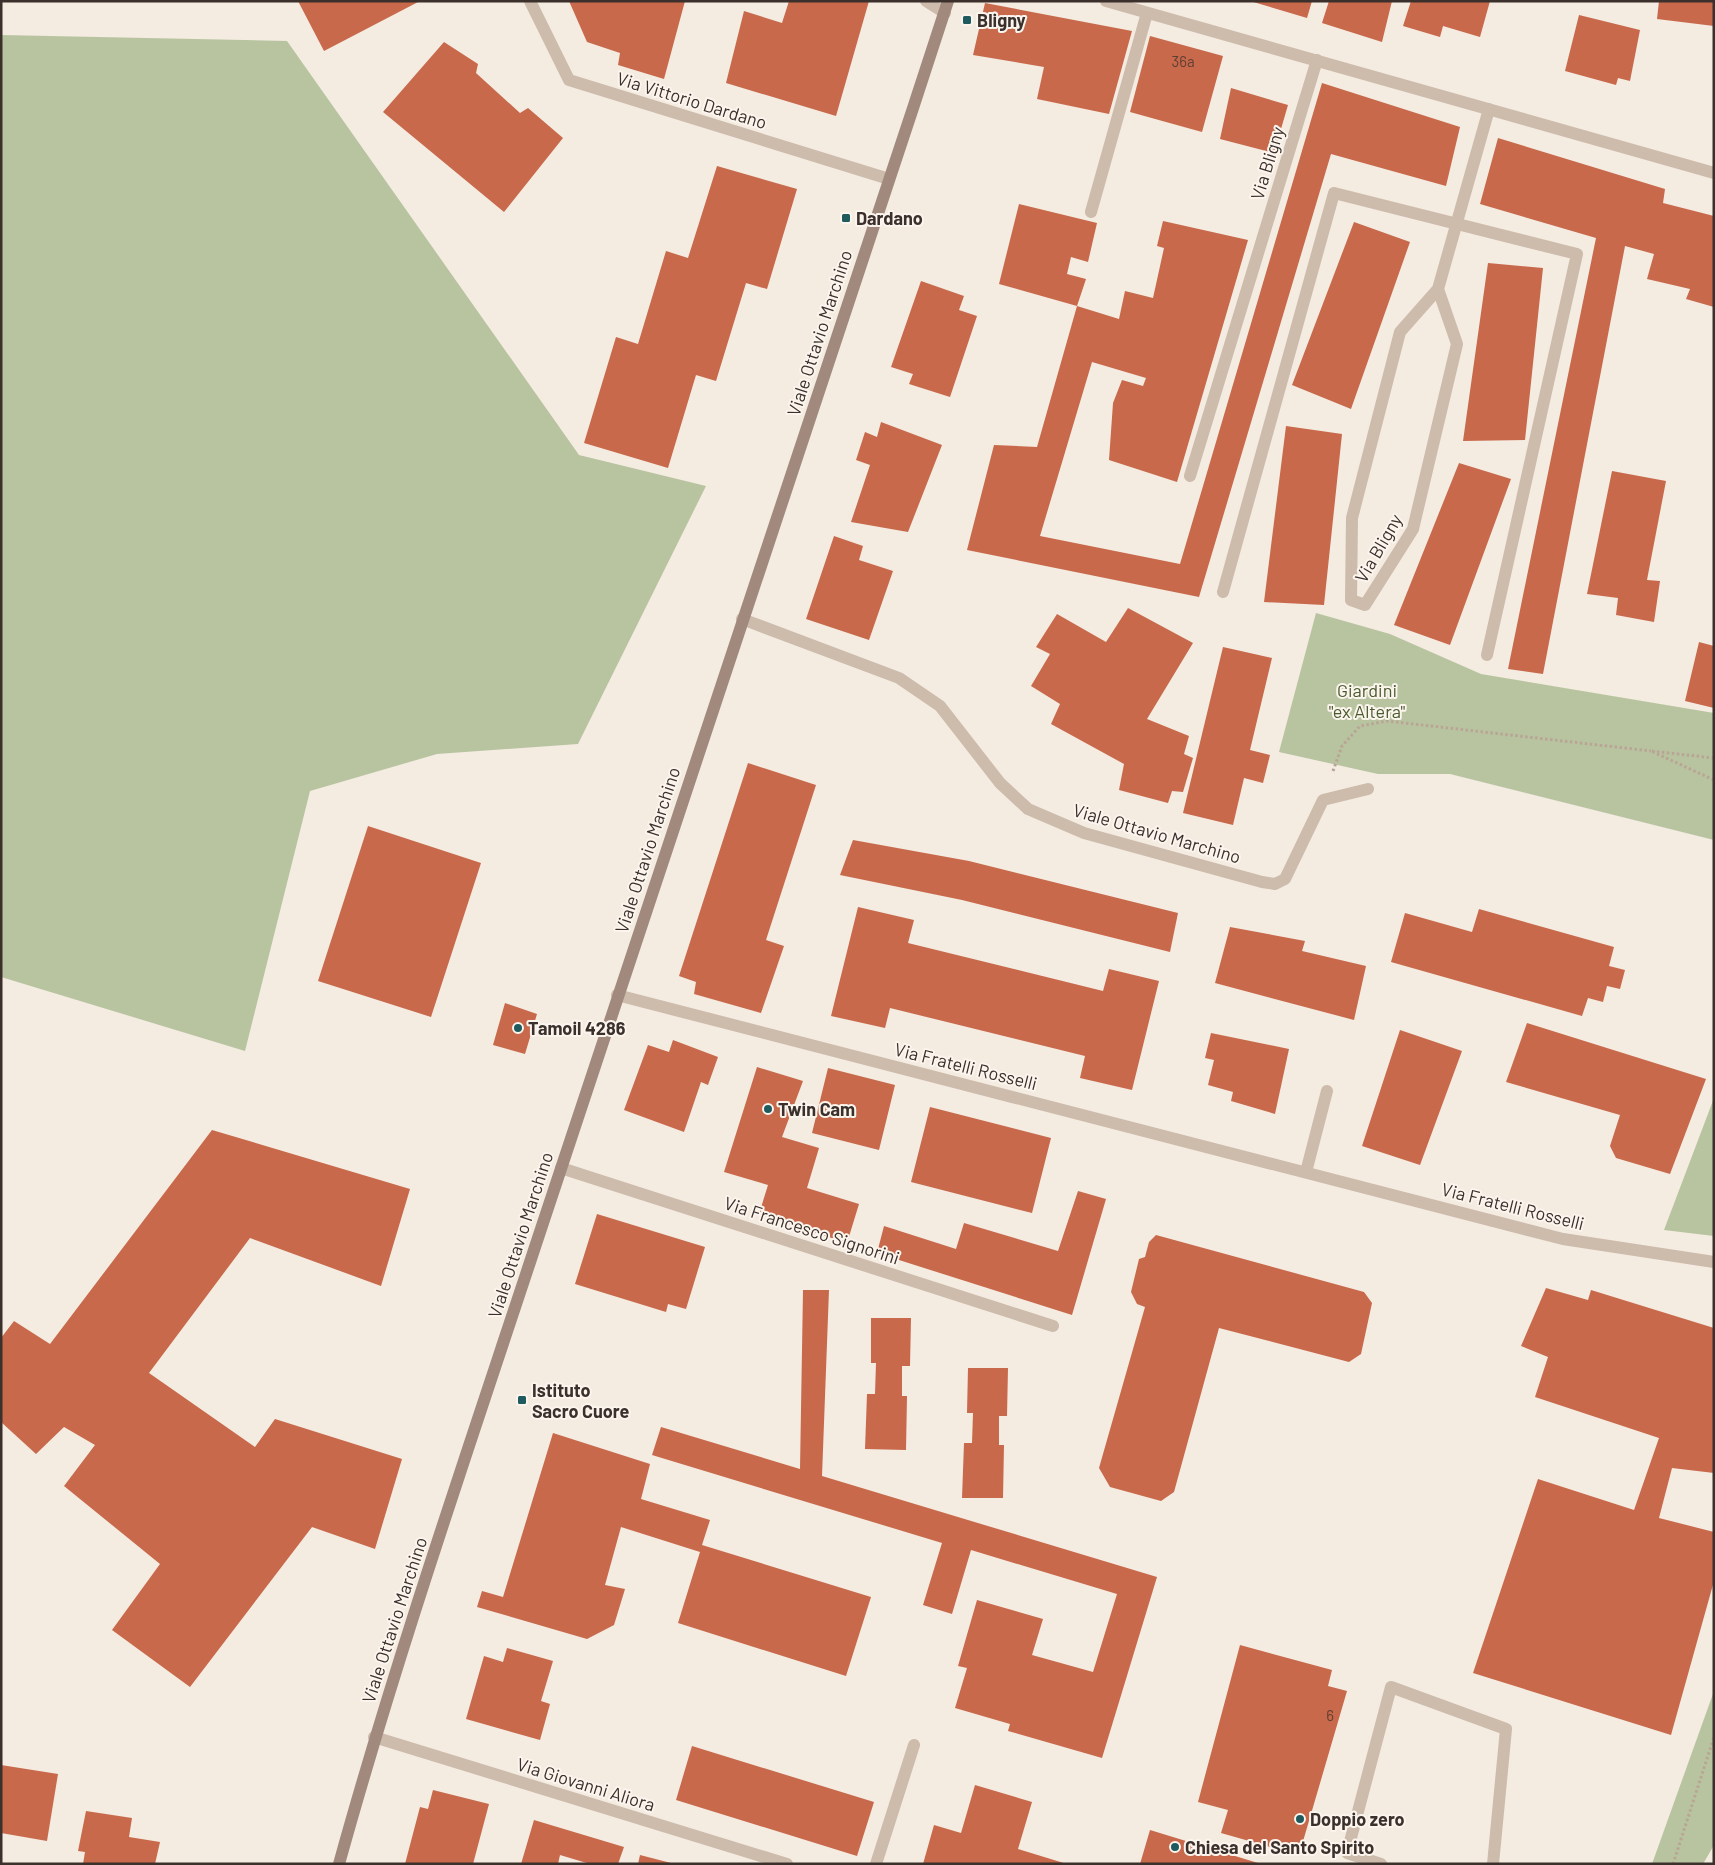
<svg xmlns="http://www.w3.org/2000/svg" width="1715" height="1865" font-family="Barlow,sans-serif">
<style>
.green{fill:#b8c4a0}
.building{fill:#c8694b}
.lines{fill:none;stroke-linecap:round;stroke-linejoin:round}
.path{stroke:#b9a596;stroke-width:3;stroke-dasharray:2.5 2.5;stroke-linecap:butt}
.lane{stroke:#cdbbac;stroke-width:12}
.street{stroke:#cdbbac;stroke-width:12}
.secondary{stroke:#a18a7d;stroke-width:12}
.poi-dot{fill:#1f5a5e;stroke:#fbf5ee;stroke-width:2}
.labels{text-anchor:middle;dominant-baseline:central;stroke-width:4;stroke-linejoin:round;paint-order:stroke}
.number-label{font-size:15px;fill:#5e3e33}
.poi-label{font-size:18px;font-weight:bold;fill:#3b302b;stroke:#fbf5ee;text-anchor:start}
.street-label{font-size:18px;fill:#3b302b;stroke:#fbf5ee}
.park-label{font-size:18px;fill:#4a5a2e;stroke:#fbf5ee}
</style>
<rect width="100%" height="100%" fill="#f4ebe1"/>
<path class="green" d="M1 35 287 41 579 455 706 486 578 744 437 754 310 791 245 1051 1 977Z
M1316 613 1390 634 1481 674 1714 713V840L1450 774H1378L1279 752Z
M1714 1098V1236L1664 1230Z
M1714 1691V1845L1703 1864H1652Z"/>
<path class="building" d="M298 1H420L324 51Z
M569 1H685L664 79 618 65 620 53 587 42Z
M789 1H869L836 116 726 83 744 11 782 23Z
M1250 1H1312L1307 18Z
M1329 1H1392L1382 42 1322 23Z
M1411 1H1490L1480 37 1443 26 1440 37 1403 26Z
M1659 1H1714V26L1657 19Z
M985 3 1132 31 1109 114 1037 99 1044 67 973 55Z
M1579 15 1640 30 1630 81 1618 78 1616 85 1565 71Z
M1150 36 1223 56 1202 132 1130 112Z
M444 42 478 64 476 73 520 113 528 108 563 138 504 212 383 112Z
M1322 83 1460 127 1446 186 1331 154 1199 597 967 550 994 445 1037 447 1077 306 1119 319 1125 291 1153 298 1164 248 1157 246 1163 221 1248 240 1177 482 1109 460 1113 403 1122 380 1143 386 1146 378 1092 362 1040 536 1180 564Z
M1231 88 1288 105 1274 153 1220 139Z
M1498 138 1665 189 1663 203 1714 216V307L1686 299 1690 289 1647 279 1654 254 1625 246 1543 674 1508 669 1596 238 1480 204Z
M717 166 797 189 767 289 746 283 716 381 696 375 668 468 584 443 616 337 638 344 666 251 688 258Z
M1019 204 1097 223 1088 262 1071 257 1067 274 1086 279 1077 306 999 284Z
M1354 222 1410 242 1351 409 1292 385Z
M1488 263 1543 268 1525 440 1463 441Z
M921 281 964 296 959 310 977 316 950 397 909 384 913 374 891 367Z
M881 422 942 445 908 532 851 522 870 465 856 460 865 432 877 437Z
M1286 426 1342 434 1324 605 1264 602Z
M1459 463 1511 479 1450 645 1394 625Z
M1612 471 1666 481 1647 580 1660 581 1654 622 1616 615 1618 598 1587 594Z
M834 536 863 546 859 560 893 571 869 640 806 619Z
M1128 608 1193 643 1147 719 1189 736 1184 754 1193 758 1183 792 1172 791 1168 803 1119 790 1124 764 1051 724 1060 704 1031 686 1050 654 1036 647 1057 614 1106 642Z
M1699 642 1714 646V708L1685 701Z
M1223 647 1272 658 1250 750 1270 755 1263 783 1244 778 1233 825 1183 813Z
M748 763 816 785 766 940 784 946 761 1013 694 994 696 982 679 976Z
M368 826 481 863 431 1017 318 981Z
M853 840 969 861 1178 913 1170 952 962 900 840 875Z
M858 907 914 920 908 943 1103 991 1109 969 1159 981 1132 1090 1080 1078 1085 1056 890 1008 885 1028 831 1016Z
M1479 909 1614 947 1609 966 1625 970 1620 989 1607 986 1603 1002 1588 998 1582 1016 1391 962 1405 913 1472 932Z
M1230 927 1305 941 1302 951 1366 966 1354 1020 1215 983Z
M505 1003 537 1014 525 1054 493 1045Z
M1527 1023 1706 1079 1670 1174 1616 1158 1610 1146 1620 1115 1506 1082Z
M1400 1030 1462 1051 1420 1165 1362 1146Z
M1211 1033 1289 1049 1275 1114 1231 1101 1233 1092 1208 1085 1214 1060 1205 1058Z
M673 1040 718 1057 708 1085 701 1082 684 1132 624 1110 648 1045 669 1052Z
M757 1067 803 1081 782 1137 819 1148 807 1188 859 1204 847 1243 759 1214 768 1185 724 1172Z
M828 1068 895 1085 879 1150 812 1133Z
M930 1107 1051 1138 1032 1213 911 1182Z
M212 1130 410 1189 381 1286 250 1238 149 1373 255 1447 275 1419 402 1459 375 1549 312 1527 190 1687 112 1630 160 1564 64 1486 95 1445 64 1427 36 1454 1 1422V1338L14 1321 50 1344Z
M1078 1191 1106 1199 1072 1315 877 1253 884 1226 956 1249 964 1223 1058 1251Z
M597 1214 705 1247 686 1309 668 1304 666 1312 575 1284Z
M1156 1235 1364 1292 1372 1303 1361 1354 1349 1362 1219 1328 1174 1492 1161 1501 1110 1487 1099 1468 1145 1307 1137 1304 1131 1292 1139 1259 1145 1257 1149 1242Z
M1546 1288 1588 1300 1591 1290 1714 1328V1473L1672 1468 1659 1518 1714 1532V1581L1671 1735 1473 1673 1538 1479 1634 1510 1659 1438 1535 1397 1548 1357 1521 1346Z
M803 1290H829L822 1476 1157 1577 1102 1758 1008 1731 1010 1724 955 1708 967 1668 958 1666 977 1600 1043 1619 1032 1655 1093 1672 1117 1594 971 1550 952 1614 923 1605 942 1543 652 1455 661 1427 800 1469Z
M871 1318H911L910 1366H902V1396H907L906 1450 865 1449 867 1394H875L876 1363H871Z
M968 1368H1008L1007 1416H999V1445H1004L1003 1498H962L964 1443H972L973 1413H967Z
M553 1433 650 1464 641 1499 710 1520 702 1545 871 1597 846 1676 678 1623 700 1552 621 1527 605 1585 625 1589 614 1625 587 1639 477 1607 482 1591 503 1597Z
M1240 1645 1332 1670 1328 1686 1347 1691 1299 1855 1221 1833 1228 1810 1198 1802Z
M507 1648 553 1661 541 1701 550 1704 540 1740 466 1719 484 1656 503 1662Z
M692 1746 874 1802 857 1856 676 1800Z
M1 1765 58 1774 47 1841 1 1833Z
M975 1785 1032 1802 1018 1849 1067 1864H923L934 1825 961 1833Z
M433 1790 489 1804 473 1864H405L420 1807 428 1809Z
M86 1811 132 1818 129 1837 160 1842 155 1864H83L85 1852 78 1851Z
M534 1820 624 1847 618 1864H590L560 1855 558 1864H521Z
M1150 1830 1258 1863V1864H1140Z
M640 1855 671 1863V1864H638Z"/>
<g class="lines">
<path class="path" d="M1714 758 1651 751 1714 780
M1333 771 1342 746 1360 726 1387 721 1651 751
M1673 1864 1714 1737"/>
<path class="lane" d="M1223 592 1334 193 1577 254 1487 655"/>
<path class="street" d="M530 1 569 80 889 179
M926 1 945 13
M1106 1 1714 173
M1091 212 1147 13
M1438 289 1457 344 1413 529 1365 605 1351 600 1352 518 1400 332 1438 289 1489 109
M1190 476 1317 60
M742 619 899 678 940 706 1000 783 1028 809 1084 833 1262 882 1275 884 1285 879 1323 800 1368 789
M617 995 1563 1239 1714 1262
M561 1168 1053 1326
M1306 1172 1327 1091
M374 1737 787 1864
M876 1864 914 1745
M1381 1864 1347 1853 1391 1687 1506 1729 1493 1864"/>
<path class="secondary" d="M339 1864C397 1655 468 1450 536 1244 672 829 813 416 948 1"/>
</g>
<g class="poi-dot">
<rect x="962" y="15" width="10" height="10" rx="2.5"/>
<rect x="841" y="213" width="10" height="10" rx="2.5"/>
<circle cx="518" cy="1028" r="5"/>
<circle cx="768" cy="1109" r="5"/>
<rect x="517" y="1395" width="10" height="10" rx="2.5"/>
<circle cx="1300" cy="1819" r="5"/>
<circle cx="1175" cy="1847" r="5"/>
</g>
<g class="labels">
<g class="number-label">
<text x="1183" y="61">36a</text>
<text x="1330" y="1715">6</text>
</g>
<g class="poi-label">
<text x="977" y="20">Bligny</text>
<text x="856" y="218">Dardano</text>
<text x="528" y="1028">Tamoil 4286</text>
<text x="778" y="1109">Twin Cam</text>
<text x="532" y="1390">Istituto<tspan x="532" dy="21">Sacro Cuore</tspan></text>
<text x="1310" y="1819">Doppio zero</text>
<text x="1185" y="1847">Chiesa del Santo Spirito</text>
</g>
<g class="street-label">
<text transform="translate(692 100) rotate(17)">Via Vittorio Dardano</text>
<text transform="translate(1267 163) rotate(-73)">Via Bligny</text>
<text transform="translate(819 333) rotate(-72)">Viale Ottavio Marchino</text>
<text transform="translate(1378 548) rotate(-60)">Via Bligny</text>
<text transform="translate(1157 833) rotate(16)">Viale Ottavio Marchino</text>
<text transform="translate(647 850) rotate(-72)">Viale Ottavio Marchino</text>
<text transform="translate(966 1066) rotate(14)">Via Fratelli Rosselli</text>
<text transform="translate(1513 1206) rotate(14)">Via Fratelli Rosselli</text>
<text transform="translate(812 1230) rotate(18)">Via Francesco Signorini</text>
<text transform="translate(520 1235) rotate(-72)">Viale Ottavio Marchino</text>
<text transform="translate(394 1620) rotate(-72)">Viale Ottavio Marchino</text>
<text transform="translate(586 1784) rotate(17)">Via Giovanni Aliora</text>
</g>
<g class="park-label">
<text x="1367" y="690">Giardini<tspan x="1367" dy="21">"ex Altera"</tspan></text>
</g>
</g>
<rect width="1715" height="1865" fill="none" stroke="#3b302b" stroke-width="5"/>
</svg>
